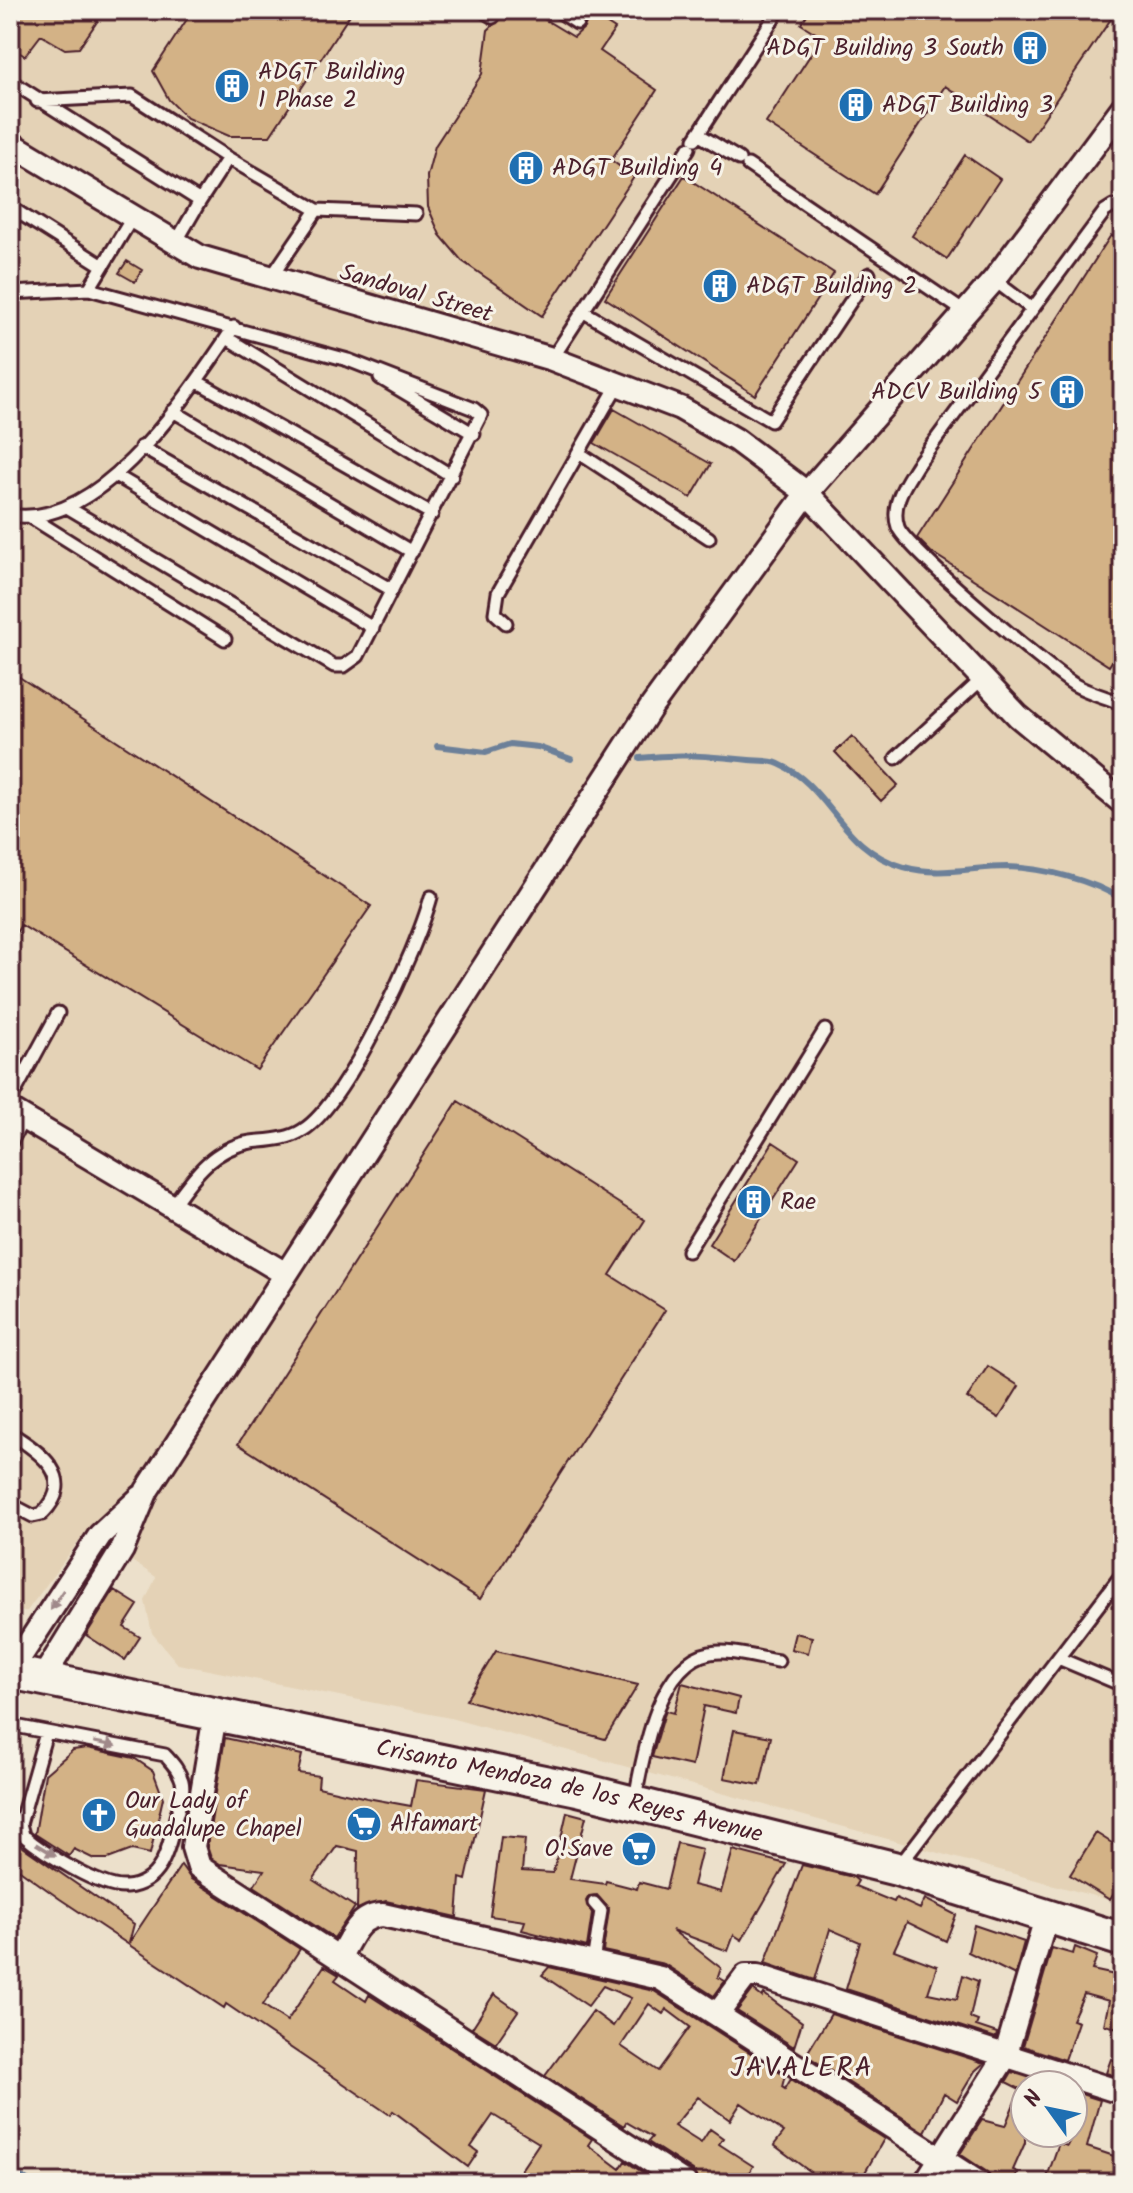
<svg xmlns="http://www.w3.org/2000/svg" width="1133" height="2193" font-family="Kalam,sans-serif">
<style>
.built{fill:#e4d2b6}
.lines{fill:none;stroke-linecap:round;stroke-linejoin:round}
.stream{stroke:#6c8099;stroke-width:6}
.building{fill:#d3b286;stroke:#4a1f2b;stroke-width:2;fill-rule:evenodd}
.service-casing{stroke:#4a1f2b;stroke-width:17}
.minor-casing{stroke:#4a1f2b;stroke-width:28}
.secondary-casing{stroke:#4a1f2b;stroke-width:38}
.service{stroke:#f7f3e8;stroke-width:11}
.minor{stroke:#f7f3e8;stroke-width:22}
.secondary{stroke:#f7f3e8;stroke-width:32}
.oneway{fill:#a0898a}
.labels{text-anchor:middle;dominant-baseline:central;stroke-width:6;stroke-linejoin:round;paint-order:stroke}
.poi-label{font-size:24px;fill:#4a1f2b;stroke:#f7f3e8;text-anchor:start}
.street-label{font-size:24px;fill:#4a1f2b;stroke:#f7f3e8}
.quarter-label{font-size:28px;letter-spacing:2px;fill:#4a1f2b;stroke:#f7f3e8}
</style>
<rect width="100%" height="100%" fill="#ece0cb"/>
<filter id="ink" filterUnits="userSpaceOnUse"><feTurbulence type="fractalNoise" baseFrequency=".0125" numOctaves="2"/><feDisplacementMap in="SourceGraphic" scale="16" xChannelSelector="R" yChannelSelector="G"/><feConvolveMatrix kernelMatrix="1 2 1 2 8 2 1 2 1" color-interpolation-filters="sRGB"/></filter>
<g filter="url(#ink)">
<path class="built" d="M10 10H1123V1904L450 1718 178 1664 152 1633 145 1601 156 1577 86 1531 27 1611 10 1613Z"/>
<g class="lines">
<path class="stream" d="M437 746 486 752 510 744 538 747 571 759
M640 758C678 753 711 756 749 760 758 761 771 760 779 764 831 787 840 849 904 867 940 877 971 867 1007 867 1044 868 1092 880 1123 900
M10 2169 30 2183"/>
</g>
<path class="building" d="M10 10H105L79 48 65 49 41 35 25 56 10 47Z
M193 10H353L270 136H229L187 118 169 100 153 71Z
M498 10H529L574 37 584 28 590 13 615 29 600 51 657 90 611 160 634 177 542 316 462 261 440 235 428 207 427 176 435 146 482 74 488 30 501 18Z
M810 10H1117L1028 141 945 86 875 194 766 123 822 37 801 24Z
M965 155 1000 179 947 259 912 236Z
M684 176 834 273 755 395 605 298Z
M1111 235 1123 242V644L1109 666 931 552 917 538Z
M127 261 142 270 135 282 119 273Z
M614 409 711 464 691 498 594 443Z
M10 671 371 906 257 1070 21 925 10 943Z
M852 736 898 785 881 801 835 752Z
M458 1101 645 1220 610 1275 665 1310 480 1599 238 1444Z
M773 1142 799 1159 734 1261 709 1244Z
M988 1366 1019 1386 999 1418 967 1398Z
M114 1590 138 1605 124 1627 140 1637 125 1660 86 1635Z
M795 1633 812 1637 808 1653 791 1649Z
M496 1651 638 1685 605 1739 466 1700Z
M682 1683 739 1698 736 1713 704 1706 692 1766 652 1757 664 1716 666 1711 674 1713Z
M734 1730 771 1737 760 1785 724 1778Z
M225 1738 302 1755 298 1773 319 1776 318 1787 367 1798 411 1806 416 1780 486 1789 466 1880 460 1878 457 1917 386 1901 357 1909 358 1851 337 1846 313 1880 355 1907 334 1938 254 1886 264 1870 220 1864 211 1858 207 1846Z
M87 1748 134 1758 153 1771 163 1798 150 1854 132 1850 108 1859H94L74 1849 69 1856 35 1834 45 1774 73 1750Z
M567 1812 586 1817 570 1879 605 1884 606 1881 637 1889 639 1882 666 1889 677 1843 702 1849 693 1885 721 1892 733 1850 786 1864 742 1940 734 1935 728 1951 672 1930 721 1968 718 1977 725 1981 714 1996 664 1964 603 1951 609 1909 597 1895 589 1896 586 1901 592 1914 587 1947 522 1930 525 1921 490 1916 501 1837 525 1839 522 1871 553 1873Z
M1096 1833 1123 1850V1878L1110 1900 1070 1875Z
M10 1838 134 1924 129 1943 181 1865 191 1879 300 1949 263 2005 287 2021 324 1966 339 1975 335 1980 366 2001 369 1995 592 2139 588 2145 620 2169 625 2161 659 2183H542L521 2170 539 2143 493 2115 471 2147 478 2152 468 2167 393 2111 390 2115 226 2004 224 2008 60 1899 10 1863Z
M802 1865 853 1877 858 1881 855 1886 894 1902 896 1898 920 1909 925 1899 956 1915 946 1941 907 1922 894 1950 937 1966 928 1993 957 1999 963 1975 978 1981 970 2018 978 2021 976 2026 997 2033 996 2038 846 1989 860 1942 830 1929 815 1980 765 1963Z
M974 1925 1024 1942 1015 1975 968 1952Z
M1075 1947 1097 1956 1092 1970 1115 1975 1117 1968 1123 1969V2029L1104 2025 1109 2001 1084 1994 1072 2020 1078 2022 1065 2060 1023 2046 1052 1948 1073 1954Z
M549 1967 654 1991 785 2075 782 2087 785 2089 791 2079 884 2139 859 2183H825L774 2145 784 2132 741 2103 730 2120 698 2097 674 2126 701 2143 710 2129 723 2138 719 2144 753 2166 743 2183H699L693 2171 648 2142 652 2137 626 2122 624 2126 545 2076 593 2011 613 2026 631 1998 603 1986 588 2006 542 1975ZM649 2004 663 2014 666 2009 690 2027 658 2071 621 2046Z
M753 1990 762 1997 764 1994 802 2022 794 2047 737 2011Z
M494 1994 518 2011 496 2043 472 2028Z
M831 2014 984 2063 975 2071 957 2101 944 2093 925 2132 806 2055Z
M1111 2059 1123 2063V2078L1106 2073Z
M1012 2072 1043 2082 1025 2085V2143L1013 2170 1018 2172 1012 2183H993L987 2172 960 2154 982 2120 1005 2126 1020 2089 1006 2082Z
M1078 2093 1100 2100 1087 2147 1123 2159 1120 2183H1045L1059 2143 1067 2146 1073 2133 1077 2107 1074 2105Z"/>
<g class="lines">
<defs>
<path id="service" d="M482 10 493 17
M557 10 577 23
M10 81 200 201 228 158 132 96 37 101
M698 134 739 159
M695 139 779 10
M228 158 317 210 416 214
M748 165 966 313
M10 207 103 266
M1123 208 1113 206 1105 211 917 465C906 483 890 504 898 527 904 547 1051 671 1075 685 1089 693 1106 697 1120 703L1123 707
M175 244 200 201
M270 279 317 210
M994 280 1032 309
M89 289 132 218
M10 293 89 289 348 360 474 409 481 415 358 656 344 666H334L67 507
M584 312 771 421 869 274
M227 338 452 476
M552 359 689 148
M380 378 474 434
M198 382 432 514
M173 411 412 552
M141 447 392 590
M579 453 709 538
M115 475 373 628
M10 515C102 531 189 392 234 327
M29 516 225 639
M506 623 495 613 498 593 617 386
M896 758 981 680
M10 1101 58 1013
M10 1144 24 1118
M173 1205C193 1177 213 1148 251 1142 268 1140 288 1140 303 1130 347 1103 417 949 431 897
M688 1251 825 1030
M10 1433C39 1451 79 1478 42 1514L33 1516 10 1504
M1058 1658 1115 1682
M10 1725 165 1755C172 1763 179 1770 182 1781 185 1792 179 1806 176 1817 169 1846 163 1884 126 1887 101 1889 42 1852 23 1835L20 1824 46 1733
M635 1799C643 1756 658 1662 710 1653 730 1649 758 1658 778 1661
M900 1865 1123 1573
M593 1962 601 1911 594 1903"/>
<path id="minor" d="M10 143 200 257 552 359 680 408 736 440 807 493 1018 716 1123 803
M10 1110 284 1273
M10 1672 100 1535 141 1497
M43 1678 122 1550 147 1490 652 706 807 493 994 280 1123 107
M215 1715 193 1847 199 1867 685 2183
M339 1958C351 1938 358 1915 383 1915L660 1978 979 2183
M719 2012 746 1976H758L1123 2093
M925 2183 1005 2057 1046 1918"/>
<g id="secondary">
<path id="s1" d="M10 1672 578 1789 897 1869 1123 1940"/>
</g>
</defs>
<use href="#service" class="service-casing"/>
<use href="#minor" class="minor-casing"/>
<use href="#secondary" class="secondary-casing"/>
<use href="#service" class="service"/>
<use href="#minor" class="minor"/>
<use href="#secondary" class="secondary"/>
</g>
<defs><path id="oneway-solid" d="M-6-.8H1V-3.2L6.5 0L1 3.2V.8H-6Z" transform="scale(2)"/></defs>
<g class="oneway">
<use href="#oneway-solid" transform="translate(57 1600) rotate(123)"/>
<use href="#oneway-solid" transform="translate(105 1744) rotate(11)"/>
<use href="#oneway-solid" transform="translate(46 1850) rotate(31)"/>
</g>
</g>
<defs>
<symbol id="building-disc" viewBox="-11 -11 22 22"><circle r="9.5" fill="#1f6fb2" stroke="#f7f3e8"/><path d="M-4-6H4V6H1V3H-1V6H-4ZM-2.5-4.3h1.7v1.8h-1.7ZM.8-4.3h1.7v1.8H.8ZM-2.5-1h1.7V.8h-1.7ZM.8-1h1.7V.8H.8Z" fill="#fff"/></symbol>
<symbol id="church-disc" viewBox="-11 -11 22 22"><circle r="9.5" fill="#1f6fb2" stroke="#f7f3e8"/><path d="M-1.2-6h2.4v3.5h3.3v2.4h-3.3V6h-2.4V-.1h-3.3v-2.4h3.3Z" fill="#fff"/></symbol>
<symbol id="supermarket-disc" viewBox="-11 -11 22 22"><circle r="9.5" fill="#1f6fb2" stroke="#f7f3e8"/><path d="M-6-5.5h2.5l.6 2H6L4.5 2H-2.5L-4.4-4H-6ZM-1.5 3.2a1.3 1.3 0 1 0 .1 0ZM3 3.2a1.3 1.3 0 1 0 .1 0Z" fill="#fff"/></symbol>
</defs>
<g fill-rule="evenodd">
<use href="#building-disc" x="1010" y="28" width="40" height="40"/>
<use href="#building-disc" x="212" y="66" width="40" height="40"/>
<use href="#building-disc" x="836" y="85" width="40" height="40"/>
<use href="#building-disc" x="506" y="148" width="40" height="40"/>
<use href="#building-disc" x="700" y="266" width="40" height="40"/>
<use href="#building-disc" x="1047" y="372" width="40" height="40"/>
<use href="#building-disc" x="734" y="1182" width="40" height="40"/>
<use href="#church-disc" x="79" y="1795" width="40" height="40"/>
<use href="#supermarket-disc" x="344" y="1804" width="40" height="40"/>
<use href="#supermarket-disc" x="619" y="1829" width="40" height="40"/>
</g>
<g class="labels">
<g class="poi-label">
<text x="1004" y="48" text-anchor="end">ADGT Building 3 South</text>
<text x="258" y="72">ADGT Building<tspan x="258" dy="28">1 Phase 2</tspan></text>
<text x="882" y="105">ADGT Building 3</text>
<text x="552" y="168">ADGT Building 4</text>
<text x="746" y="286">ADGT Building 2</text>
<text x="1041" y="392" text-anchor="end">ADCV Building 5</text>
<text x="780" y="1202">Rae</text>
<text x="125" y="1801">Our Lady of<tspan x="125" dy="28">Guadalupe Chapel</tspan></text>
<text x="390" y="1824">Alfamart</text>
<text x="613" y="1849" text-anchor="end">O!Save</text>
</g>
<g class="street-label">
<text transform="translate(416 294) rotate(16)">Sandoval Street</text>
<text stroke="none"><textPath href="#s1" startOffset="572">Crisanto Mendoza de los Reyes Avenue</textPath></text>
</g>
<g class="quarter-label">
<text x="802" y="2068">JAVALERA</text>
</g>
</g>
<rect width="1133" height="2193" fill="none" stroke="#f7f3e8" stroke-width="40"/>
<rect x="20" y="20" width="1093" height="2153" fill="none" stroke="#4a1f2b" stroke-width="3" filter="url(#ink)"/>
<g transform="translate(1049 2109) rotate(303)"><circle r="38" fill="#f7f3e8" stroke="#b29e9c" stroke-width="2"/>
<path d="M0-6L14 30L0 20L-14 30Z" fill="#1f6fb2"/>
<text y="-12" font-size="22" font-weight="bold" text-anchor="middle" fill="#4a1f2b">N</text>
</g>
</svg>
